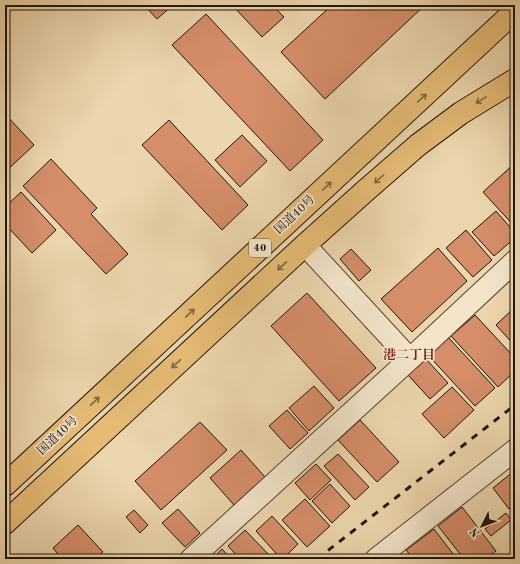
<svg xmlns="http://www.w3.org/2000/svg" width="520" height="564" font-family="'Old Standard TT','Noto Serif JP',serif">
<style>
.building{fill:#d58d6a;stroke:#201409}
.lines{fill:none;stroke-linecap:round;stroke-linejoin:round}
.street-casing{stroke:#534432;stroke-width:23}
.highway-casing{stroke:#201409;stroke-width:24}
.street{stroke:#f3e4ca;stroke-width:21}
.highway{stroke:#e6bb76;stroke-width:22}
.rail{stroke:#201409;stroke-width:3;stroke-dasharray:7 7;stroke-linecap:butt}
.oneway{stroke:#836840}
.labels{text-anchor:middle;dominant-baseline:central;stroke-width:3.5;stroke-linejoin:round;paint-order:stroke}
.shield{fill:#f3e4ca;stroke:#5f5243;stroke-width:1}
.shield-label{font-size:11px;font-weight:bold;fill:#201409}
.street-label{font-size:12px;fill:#201409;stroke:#f3e4ca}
.neighbourhood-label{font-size:13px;font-weight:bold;fill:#7a1f14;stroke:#f3e4ca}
</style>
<rect width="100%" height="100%" fill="#ecd6ad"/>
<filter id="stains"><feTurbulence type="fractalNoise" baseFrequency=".005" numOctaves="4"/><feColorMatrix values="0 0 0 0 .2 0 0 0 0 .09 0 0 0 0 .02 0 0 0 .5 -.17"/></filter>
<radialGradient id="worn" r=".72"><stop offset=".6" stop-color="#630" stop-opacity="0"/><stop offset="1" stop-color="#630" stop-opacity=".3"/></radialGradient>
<path class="building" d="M144 5H173L157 19Z
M232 5H272L284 17 262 37Z
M332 5H425L325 99 281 52Z
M206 14 323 140 290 171 172 45Z
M5 114 34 145 5 172Z
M169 120 248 205 222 230 142 145Z
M242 135 267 161 240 187 215 160Z
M51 159 97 208 91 214 128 254 106 274 23 186Z
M514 164 515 165V227L483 192Z
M21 192 56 230 32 253 5 224V207Z
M496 211 515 233V238L494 256 472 232Z
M466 230 492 260 473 277 446 248Z
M438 248 467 281 412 332 381 299Z
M351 249 371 270 359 281 340 259Z
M307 293 376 368 339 401 271 326Z
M515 307V346L496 325Z
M475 315 515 358V371L498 387 451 336Z
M448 337 495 388 475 406 428 355Z
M426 359 448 383 430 399 408 375Z
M314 386 334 408 309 431 289 408Z
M452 387 474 410 444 438 422 414Z
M287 410 308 433 290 449 269 426Z
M360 420 399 462 377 482 338 440Z
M200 422 227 450 161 510 135 481Z
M241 450 265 477 234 505 210 478Z
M338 454 369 487 355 500 324 466Z
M316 464 331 480 310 500 295 483Z
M514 471 515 473V504L509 509 493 488Z
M330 484 350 506 332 523 312 501Z
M305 499 330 526 307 547 282 520Z
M462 507 496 551 485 559H464L438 526Z
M178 509 200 533 185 547 162 523Z
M134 510 148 525 140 533 126 517Z
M506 513 511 520 491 536 485 529Z
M272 516 298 544 283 559H281L256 531Z
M78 525 103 552 95 559H62L53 548Z
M434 529 457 559H413L406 550Z
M245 530 273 559H240L228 546Z
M222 549 231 559H212Z"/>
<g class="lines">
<defs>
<path id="street" d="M305 245 410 359
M191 559 410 359 515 261
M376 559 515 450"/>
<path id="highway" d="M5 485 515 11
M5 523 305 245 364 192 418 145 461 113 515 80"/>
</defs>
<use href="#street" class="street-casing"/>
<use href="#highway" class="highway-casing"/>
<use href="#street" class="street"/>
<use href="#highway" class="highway"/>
<path class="rail" d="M317 559 515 405"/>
</g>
<defs><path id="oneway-shaft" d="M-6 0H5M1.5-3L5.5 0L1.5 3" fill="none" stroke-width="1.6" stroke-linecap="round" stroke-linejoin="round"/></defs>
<g class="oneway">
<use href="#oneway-shaft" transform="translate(422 98) rotate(-43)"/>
<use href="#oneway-shaft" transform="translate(481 100) rotate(149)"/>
<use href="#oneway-shaft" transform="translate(379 179) rotate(139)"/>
<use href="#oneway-shaft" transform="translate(327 186) rotate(-43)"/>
<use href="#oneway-shaft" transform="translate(282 266) rotate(137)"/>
<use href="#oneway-shaft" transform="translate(190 313) rotate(-43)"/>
<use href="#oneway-shaft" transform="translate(176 364) rotate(137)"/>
<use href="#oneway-shaft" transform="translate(95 401) rotate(-43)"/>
</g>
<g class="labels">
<rect class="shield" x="249" y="239" width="22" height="18" rx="3"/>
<g class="shield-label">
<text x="260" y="248">40</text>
</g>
<g class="street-label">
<text transform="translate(295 215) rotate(-43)">国道40号</text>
<text transform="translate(58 436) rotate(-43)">国道40号</text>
</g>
<g class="neighbourhood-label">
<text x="409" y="355">港二丁目</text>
</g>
</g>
<rect width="520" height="564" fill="none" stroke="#ecd6ad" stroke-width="20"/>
<rect x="6" y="6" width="508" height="552" fill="none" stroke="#201409" stroke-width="2"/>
<rect x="10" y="10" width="500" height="544" fill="none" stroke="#201409"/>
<g transform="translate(482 526) rotate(228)" stroke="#f3e4ca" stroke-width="3" paint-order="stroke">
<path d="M0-3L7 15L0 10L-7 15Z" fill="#201409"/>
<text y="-6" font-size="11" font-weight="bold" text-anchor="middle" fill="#201409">N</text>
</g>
<rect width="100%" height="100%" filter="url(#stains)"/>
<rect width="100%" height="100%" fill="url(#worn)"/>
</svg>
